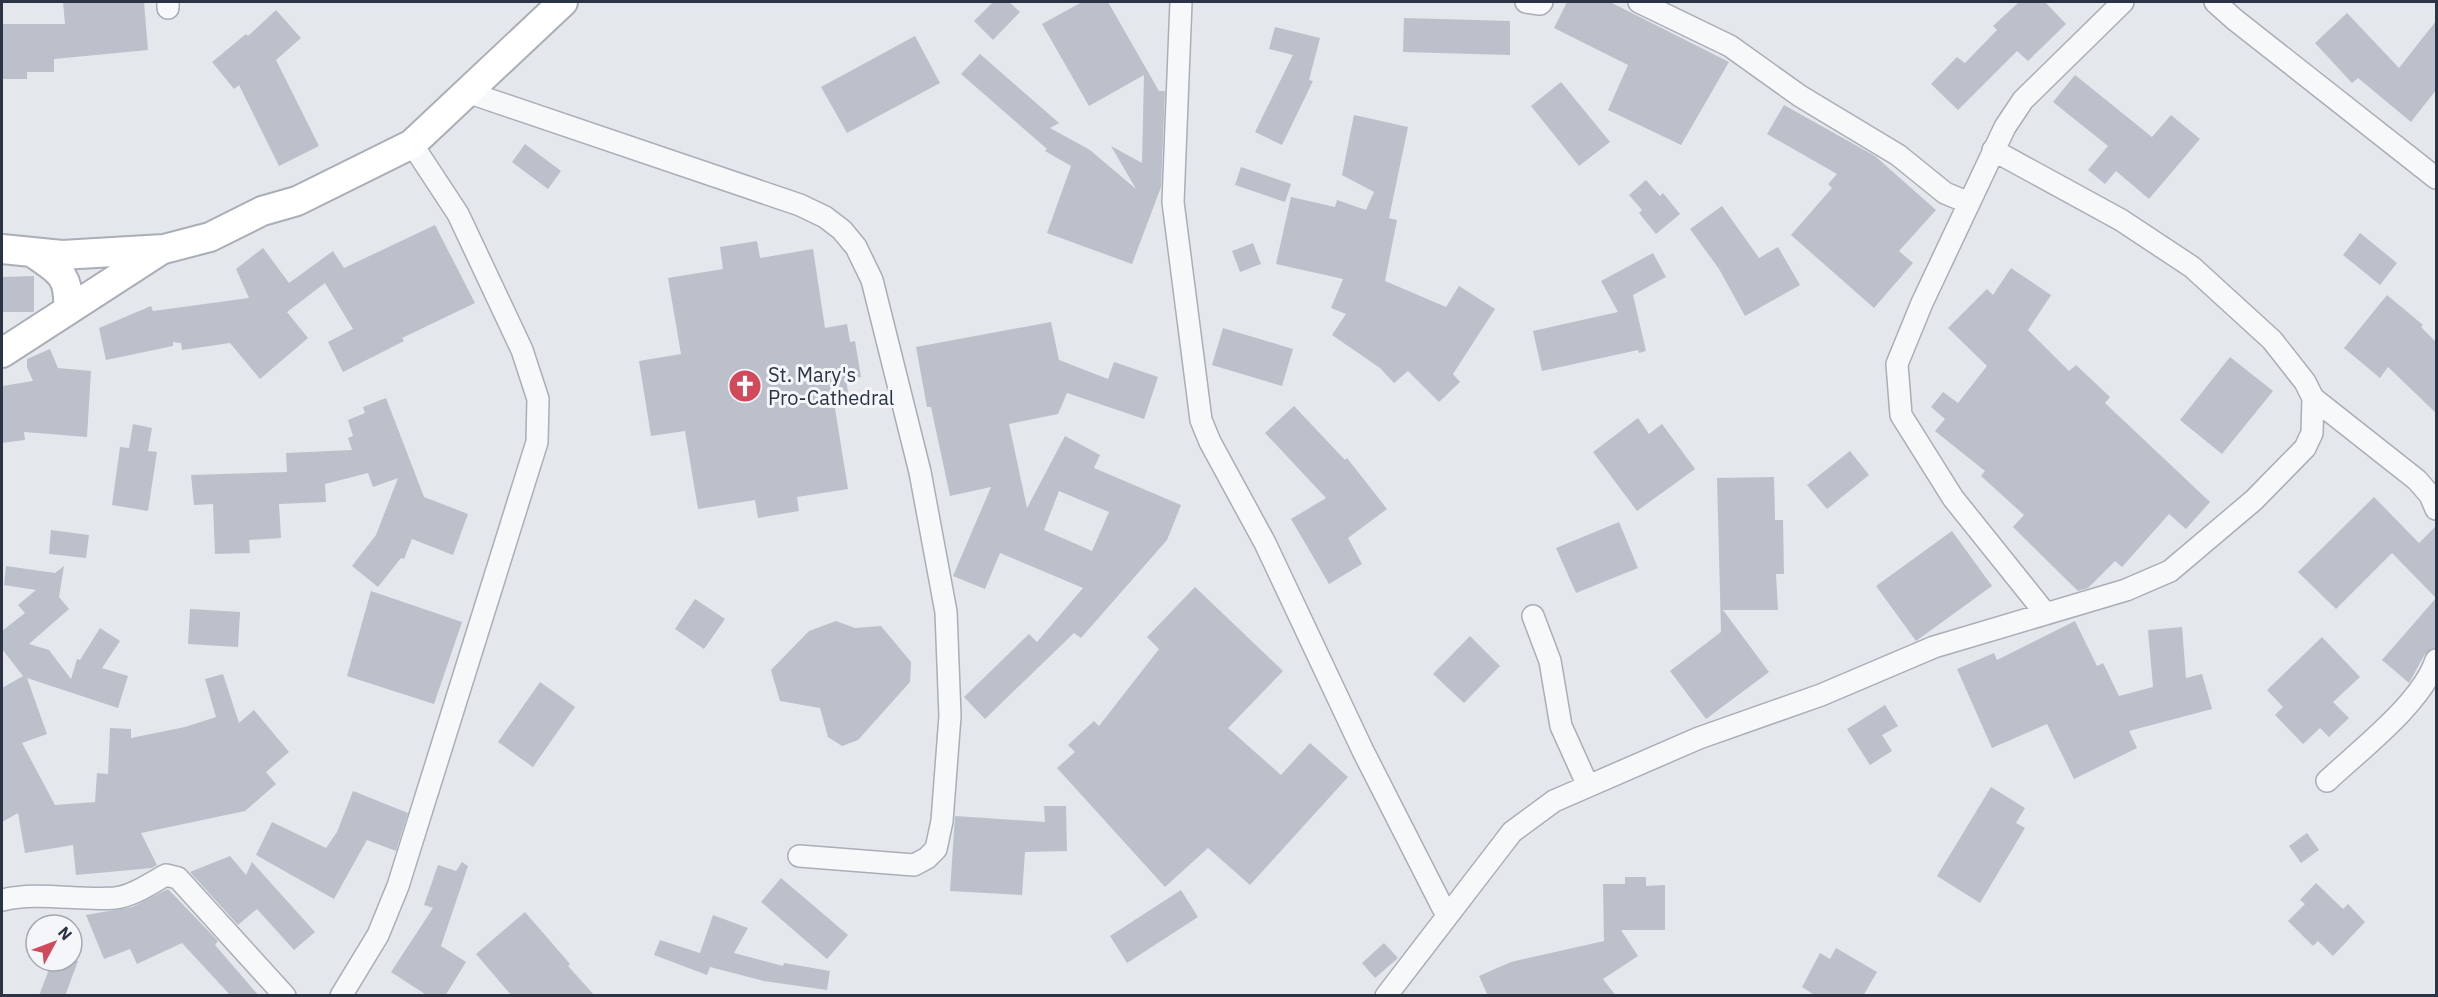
<svg xmlns="http://www.w3.org/2000/svg" width="2438" height="997" font-family="'IBM Plex Sans',sans-serif">
<style>
.building{fill:#bbc0ca;fill-rule:evenodd}
.lines{fill:none;stroke-linecap:round;stroke-linejoin:round}
.street-casing{stroke:#a9aeb7;stroke-width:24}
.secondary-casing{stroke:#a9aeb7;stroke-width:32}
.street{stroke:#f7f8fa;stroke-width:21}
.secondary{stroke:#fff;stroke-width:28}
.labels{text-anchor:middle;dominant-baseline:central;stroke-width:6;stroke-linejoin:round;paint-order:stroke}
.poi-label{font-size:20px;fill:#2b3445;stroke:#f4f6f9;text-anchor:start}
</style>
<rect width="100%" height="100%" fill="#e4e7ec"/>
<path class="building" d="M63 2H144L148 50 54 59V72H27V79H2V24H65Z
M993 2H1009L1020 12 993 40 974 21Z
M1082 2H1108L1159 91H1165L1161 187 1132 264 1047 233 1071 166 1045 151 1047 149 961 74 980 54 1059 123 1050 128 1090 150 1136 189 1111 146 1142 163 1144 75 1089 106 1042 24Z
M1567 2H1610L1729 62 1681 145 1608 110 1628 65 1554 28Z
M2019 2H2045L2066 24 2028 61 2017 51 1958 110 1931 84 1957 57 1965 63 1997 30 1993 26Z
M276 10 301 38 276 60 319 146 279 166 239 85 234 89 212 62 246 34 248 36Z
M2347 13 2399 68 2436 21V90L2411 122 2358 78 2352 83 2315 43Z
M1404 18 1510 21V55L1403 52Z
M1275 27 1320 38 1309 80 1313 81 1282 145 1255 132 1293 55 1269 49Z
M915 36 940 83 847 133 821 87Z
M2075 75 2152 137 2171 115 2200 139 2149 199 2116 171 2105 184 2088 170 2108 146 2053 102Z
M1561 82 1610 142 1579 166 1531 106Z
M1784 105 1875 156 1936 210 1899 251 1913 263 1874 308 1791 235 1832 188 1828 184 1837 174 1767 134Z
M1354 115 1408 127 1389 218 1397 220 1385 281 1446 307 1459 286 1495 309 1453 374 1460 382 1439 402 1408 371 1394 383 1380 368 1332 335 1346 314 1331 308 1343 279 1276 264 1291 197 1335 207 1337 200 1366 210 1374 192 1342 175Z
M525 144 561 171 548 189 512 162Z
M1241 167 1291 184 1285 202 1235 185Z
M1646 180 1660 196 1663 193 1680 214 1656 234 1639 213 1642 210 1629 195Z
M1722 206 1759 258 1778 247 1800 285 1745 316 1719 269 1690 229Z
M435 225 475 303 402 338 404 341 343 372 328 342 353 329 325 283 287 312 308 338 260 379 230 343 182 350 181 343 173 342V346L106 360 99 328 151 306 153 311 249 298 236 269 263 248 289 283 333 251 344 268Z
M2360 233 2397 263 2380 285 2343 255Z
M757 241 760 258 813 249 825 328 847 324 850 342 855 341 861 377 846 379 848 393 833 396 848 489 797 497 799 511 758 518 755 500 698 509 685 431 651 436 639 361 681 354 668 278 723 269 720 247Z
M1253 243 1261 264 1240 272 1232 251Z
M1653 253 1666 277 1633 295 1646 351 1639 353 1638 350 1542 371 1533 331 1618 312 1601 281Z
M2011 268 2051 295 2028 330 2069 371 2076 365 2110 397 2105 403 2210 502 2186 529 2169 514 2122 567 2115 561 2088 588 2078 591 2013 527 2024 515 1981 476 1985 471 1935 431 1945 419 1931 407 1943 392 1958 403 1987 366 1948 328 1987 289 1993 295Z
M34 276V312H2V277Z
M2387 295 2423 325 2421 327 2436 342V413L2388 367 2380 378 2344 348Z
M1051 322 1059 360 1108 379 1114 362 1158 377 1144 419 1067 393 1058 414 1009 424 1027 508 1065 436 1100 455 1094 468 1181 505 1167 540 1081 638 1074 633 985 719 964 697 1029 634 1037 642 1083 588 1000 553 985 589 953 576 991 487 950 496 931 407H927L916 347ZM1059 491 1109 512 1092 551 1044 530Z
M1223 328 1293 349 1282 386 1212 365Z
M50 349 58 368 91 371 87 437 24 432 25 440 2 443V386L33 381 27 367V359Z
M2230 357 2273 391 2222 454 2180 420Z
M386 398 424 497 468 514 453 555 412 539 404 559 401 558 378 587 352 566 376 535 398 478 373 487 368 473 325 484 326 502 279 504 281 538 249 540 250 553 215 554 213 504 194 505 191 475 287 472 286 453 352 450 348 438 353 436 348 420 365 413 363 407Z
M1294 406 1345 460 1347 458 1387 509 1348 538 1362 564 1329 584 1291 519 1326 498 1265 433Z
M1638 418 1649 434 1662 424 1695 469 1637 511 1593 452Z
M133 424 152 428 148 451 157 452 148 511 112 505 120 447 129 448Z
M1850 451 1869 475 1827 509 1807 485Z
M1774 477 1775 520H1783L1784 574H1776L1778 610H1723L1769 672 1706 719 1670 671 1721 632 1717 478Z
M2374 497 2419 543 2436 526V648L2425 654 2409 683 2382 660 2436 598 2392 553 2336 609 2298 572Z
M1619 522 1638 568 1576 593 1556 548Z
M51 530 89 535 86 558 49 554Z
M1952 531 1992 586 1916 641 1876 586Z
M6 566 55 573 64 566 59 597 69 609 29 644 49 650 71 679 77 659 80 660 100 628 120 641 102 668 128 676 118 708 27 678 47 734 22 743 55 805 95 802 97 773 108 774 110 728 131 729V738L185 727 216 717 205 679 223 674 239 723 254 710 289 752 266 772 276 784 245 811 141 833 157 865 152 868 76 875 73 845 25 853 18 813 2 822V688L23 676 2 649V631L25 613 18 605 36 590 4 585Z
M1195 587 1283 671 1228 728 1281 775 1310 743 1348 777 1250 885 1208 848 1165 887 1057 768 1075 752 1068 745 1094 721 1099 726 1159 649 1147 637Z
M371 591 462 622 434 704 347 676Z
M695 599 725 619 704 649 675 629Z
M190 609 240 612 238 647 188 644Z
M836 621 855 628 881 626 911 662 910 682 858 740 842 746 828 737 820 708 780 701 771 670 809 631Z
M2075 621 2097 666 2103 663 2119 696 2153 687 2148 630 2182 627 2186 678 2202 674 2212 709 2129 731 2137 748 2074 779 2047 724 1992 748 1957 669 1994 653 1997 660Z
M1470 636 1500 666 1464 703 1433 674Z
M2322 637 2360 677 2333 702 2349 718 2329 737 2320 728 2303 744 2275 715 2283 707 2267 690Z
M540 682 575 707 533 767 498 742Z
M1885 705 1898 726 1882 735 1892 751 1870 765 1847 729Z
M1991 787 2025 808 2016 823 2025 828 1980 903 1937 876Z
M353 791 408 813 396 851 367 840 334 899 256 855 272 822 326 848 337 832Z
M1044 806H1066L1067 851 1025 852 1022 895 950 891 955 816 1045 822Z
M2307 833 2319 850 2301 863 2289 846Z
M230 856 246 875 252 862 315 932 294 950 257 909 238 925 190 872Z
M462 862 468 866 441 946 466 962 445 996H428L391 972 433 908 424 905 438 865 456 871Z
M1625 877H1646V886L1665 885V930H1621L1638 956 1603 979 1616 996H1488L1479 976 1511 962 1604 941 1603 884H1625Z
M781 878 848 935 827 959 761 902Z
M2316 883 2343 909 2348 904 2365 922 2333 956 2318 941 2313 946 2288 921 2305 904 2300 900Z
M168 889 218 941 215 945 259 996H231L182 943 137 964 130 949 104 959 86 915 132 907Z
M1181 890 1198 917 1127 963 1110 936Z
M525 912 570 964 568 966 595 996H512L476 954Z
M713 915 748 928 734 953 783 966 784 963 830 971 827 990 764 981 710 967 707 975 654 955 660 940 700 953Z
M1384 943 1398 958 1375 978 1362 963Z
M1836 948 1877 972 1863 996H1816L1802 987 1820 953 1830 959Z
M52 961H78L65 996H39Z"/>
<g class="lines">
<defs>
<path id="street" d="M168 2V8
M1181 2 1173 202 1201 420 1210 442 1265 543 1363 751 1447 916
M1526 2 1540 4 1542 2
M1639 2 1730 46 1800 96 1898 155 1945 193 1969 203
M2215 2 2234 19 2436 178
M467 92 800 205 825 217 842 230 856 247 872 280 920 472 946 612 950 716 942 821 936 849 927 858 914 865 799 856
M2313 398 2417 480 2430 495 2436 509
M2046 614 1953 498 1901 415 1897 364 1922 303 2005 127 2023 100 2123 2
M1533 616 1550 661 1561 726 1588 786
M2327 781C2361 749 2422 703 2436 660
M2 900C38 891 78 901 115 898 133 896 151 883 166 875L178 878 285 996
M341 996 378 935 398 886 537 442 538 399 522 350 458 214 412 144
M1386 996 1512 832 1554 801 1699 738 1821 695 1934 647 2126 590 2170 571 2254 500 2305 448 2312 433 2313 398 2305 382 2272 340 2192 267 2121 220 1993 150"/>
<path id="secondary" d="M2 249 62 255 164 249 210 237 262 211 297 201 412 144 563 2
M33 253C60 271 70 276 68 310
M2 353 161 250"/>
</defs>
<use href="#street" class="street-casing"/>
<use href="#secondary" class="secondary-casing"/>
<use href="#street" class="street"/>
<use href="#secondary" class="secondary"/>
</g>
<defs>
<symbol id="church-disc" viewBox="-11 -11 22 22"><circle r="9.5" fill="#d1495b" stroke="#f4f6f9"/><path d="M-1.2-6h2.4v3.5h3.3v2.4h-3.3V6h-2.4V-.1h-3.3v-2.4h3.3Z" fill="#fff"/></symbol>
</defs>
<g fill-rule="evenodd">
<use href="#church-disc" x="726" y="367" width="38" height="38"/>
</g>
<g class="labels">
<g class="poi-label">
<text x="768" y="374">St. Mary's<tspan x="768" dy="23">Pro-Cathedral</tspan></text>
</g>
</g>
<rect width="2438" height="997" fill="none" stroke="#2b3445" stroke-width="6"/>
<g transform="translate(54 943) rotate(49)"><circle r="28" fill="#f4f6f9" stroke="#a4a8b1" stroke-width="1.5"/>
<path d="M0-4.5L10 22L0 15L-10 22Z" fill="#d1495b"/>
<text y="-9" font-size="16" font-weight="bold" text-anchor="middle" fill="#2b3445">N</text>
</g>
</svg>
